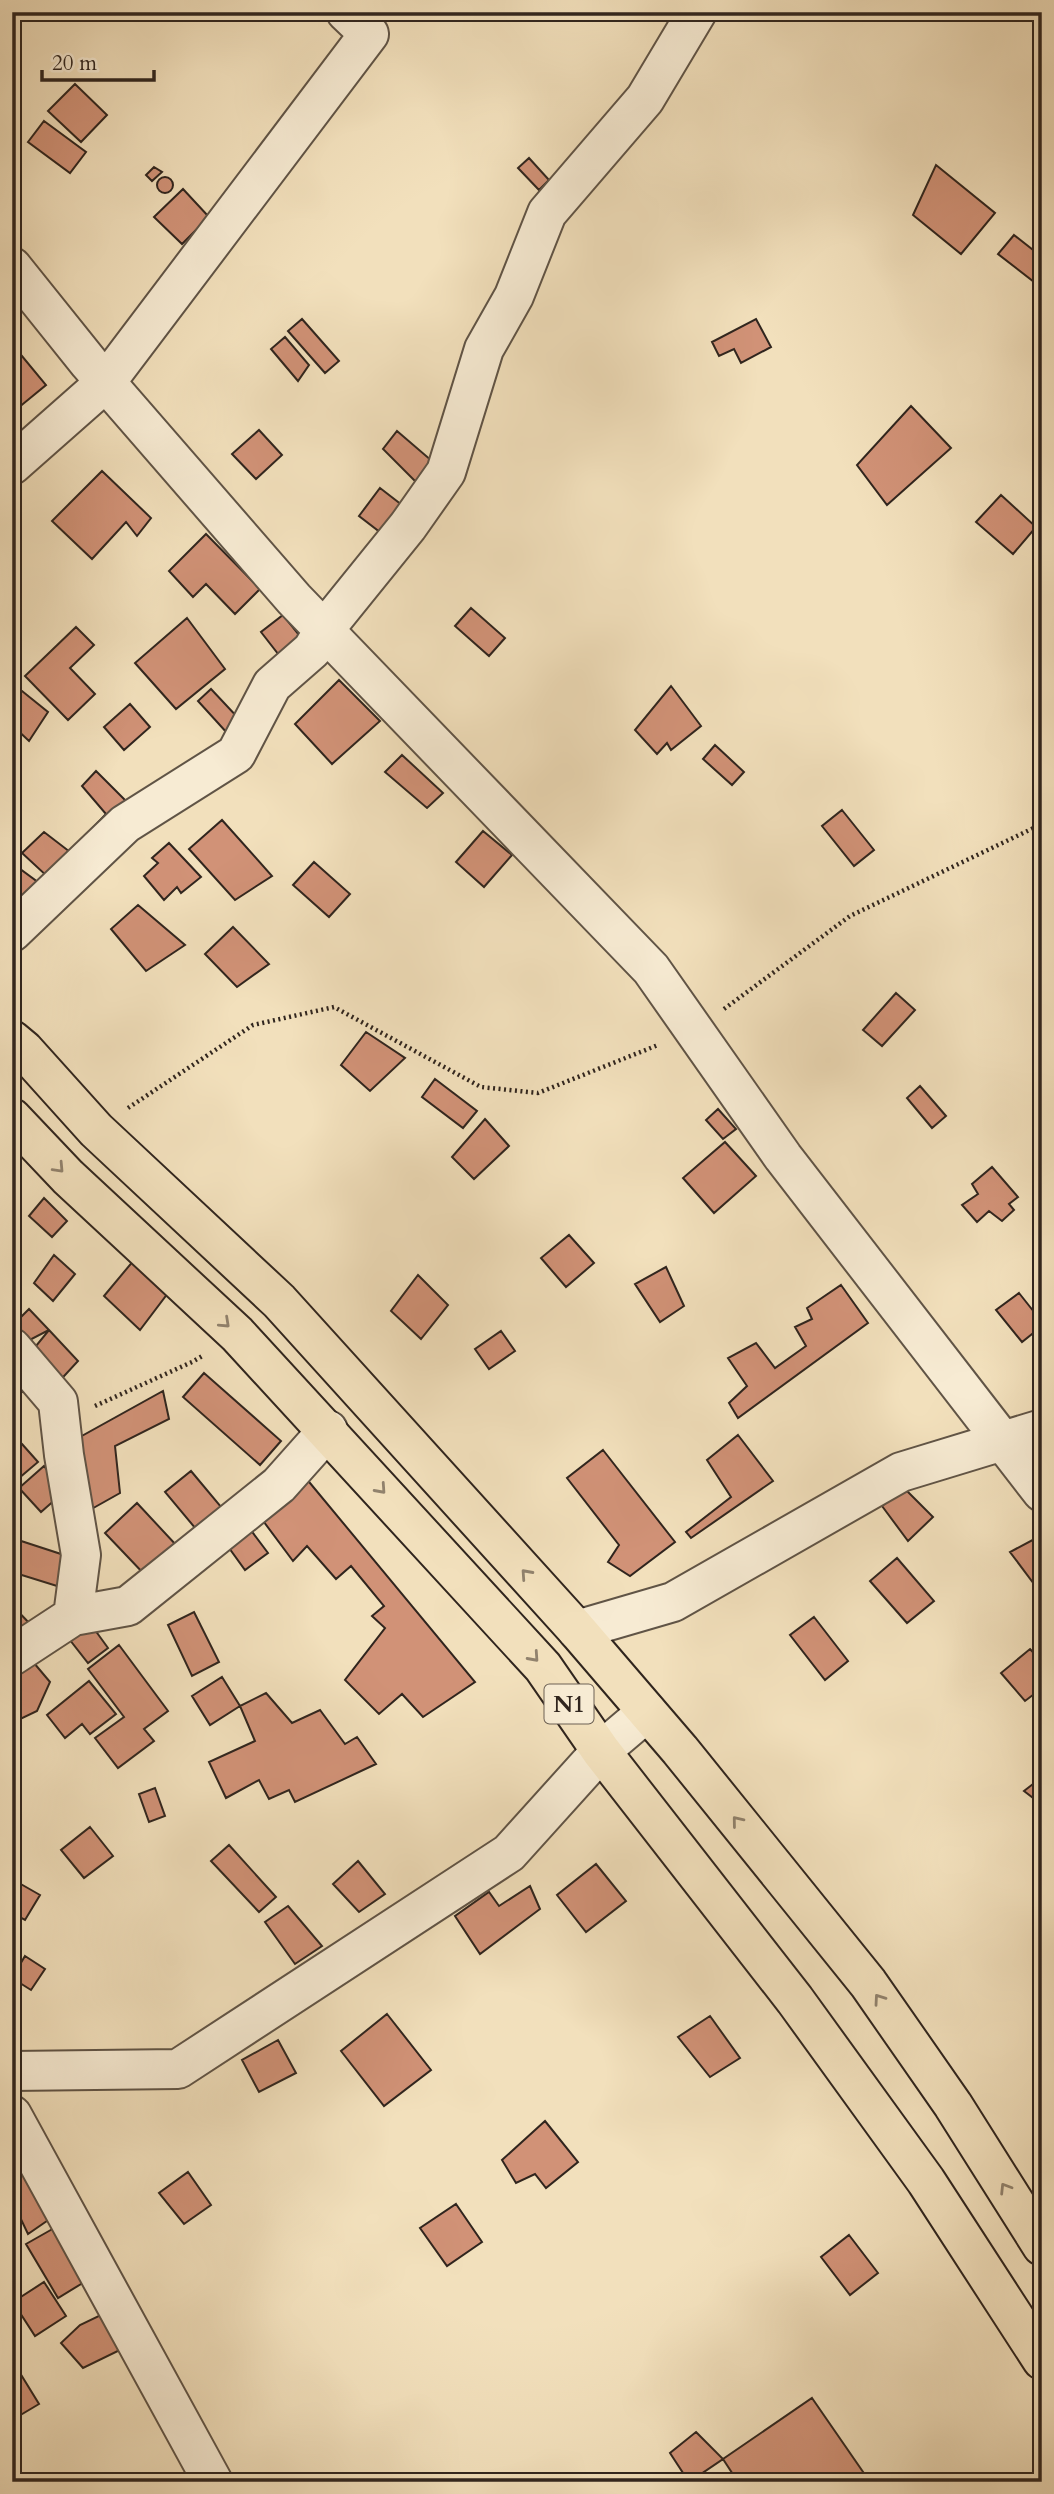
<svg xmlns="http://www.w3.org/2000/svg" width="1054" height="2494" font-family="Cardo,serif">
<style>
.building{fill:#d19277;stroke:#30251e;stroke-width:2}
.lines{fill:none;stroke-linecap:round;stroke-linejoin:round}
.street-casing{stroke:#605446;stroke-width:42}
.primary-casing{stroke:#30251e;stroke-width:42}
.path{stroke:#30251e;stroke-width:4.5;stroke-dasharray:2 3.5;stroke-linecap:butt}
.street{stroke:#f7ebd3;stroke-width:38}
.primary{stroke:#f2e0bc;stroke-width:38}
.oneway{stroke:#91826d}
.labels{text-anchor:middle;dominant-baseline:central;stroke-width:7;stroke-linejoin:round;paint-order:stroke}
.shield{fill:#f7ebd3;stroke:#6c6054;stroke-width:2}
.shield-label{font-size:23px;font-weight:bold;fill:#30251e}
</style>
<rect width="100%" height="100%" fill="#f2e0bc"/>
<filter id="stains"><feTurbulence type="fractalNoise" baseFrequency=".00286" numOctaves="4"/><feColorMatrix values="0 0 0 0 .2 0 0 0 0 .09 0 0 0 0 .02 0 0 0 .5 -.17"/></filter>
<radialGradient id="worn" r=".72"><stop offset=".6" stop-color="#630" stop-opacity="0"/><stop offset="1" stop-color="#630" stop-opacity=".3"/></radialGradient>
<path class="building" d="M75 84 107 115 81 142 48 111Z
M44 121 86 152 70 173 28 142Z
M529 158 549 180 539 190 518 168Z
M936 165 995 213 961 254 913 215Z
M154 167 162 172 152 181 146 175Z
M157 185a8 8 0 1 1 16 0a8 8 0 1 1-16 0Z
M183 189 209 217 182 244 154 217Z
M1014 235 1042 257V280L1038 285 998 254Z
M302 319 339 361 325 373 288 331Z
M756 319 771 347 741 363 734 349 719 356 712 342Z
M285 337 309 365 298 381 271 349Z
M12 344 46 385 12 413Z
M911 406 951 448 887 505 857 465Z
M259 430 282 455 256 479 232 454Z
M397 431 439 467 421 487 383 449Z
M102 471 151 518 137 536 126 522 92 559 52 521Z
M380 488 411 512 389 539 359 516Z
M1001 495 1036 527 1013 554 976 522Z
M206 534 260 589 235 614 206 584 193 597 169 571Z
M471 608 505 638 489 656 455 626Z
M283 615 308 646 286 664 261 632Z
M187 618 225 669 176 709 135 663Z
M76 627 94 645 70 668 95 694 68 720 25 676Z
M339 680 380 721 332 764 295 724Z
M671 686 701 726 671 750 667 743 657 754 635 730Z
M17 687 48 712 29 741 12 725V691Z
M211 689 241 721 228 734 198 701Z
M130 704 150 727 124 750 104 727Z
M715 745 744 772 732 785 703 759Z
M402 755 443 793 427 808 385 772Z
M96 771 130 805 12 919 15 912 12 908V863L42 885 48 877 22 853 44 832 70 852 106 814 82 786Z
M842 810 874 850 854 866 822 826Z
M222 820 272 876 235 900 189 849Z
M483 831 512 855 484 887 456 862Z
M169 843 201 877 181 893 177 887 164 900 144 876 158 863 152 858Z
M314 862 350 894 329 917 293 885Z
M138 905 185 945 146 971 111 929Z
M233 927 269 964 237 987 205 954Z
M896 993 915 1010 882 1046 863 1030Z
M366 1032 405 1058 370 1091 341 1065Z
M435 1079 477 1111 463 1128 422 1097Z
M920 1086 946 1116 932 1128 907 1098Z
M718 1109 736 1129 723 1139 706 1120Z
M485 1119 509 1146 474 1179 452 1157Z
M725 1142 756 1176 714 1213 683 1178Z
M992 1167 1018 1197 1009 1204 1014 1210 1002 1221 989 1211 977 1222 962 1205 978 1194 972 1184Z
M44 1198 67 1221 52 1237 29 1216Z
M569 1235 594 1263 566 1287 541 1258Z
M139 1254 171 1289 140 1330 104 1296Z
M54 1255 75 1274 53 1301 34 1283Z
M666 1267 684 1306 660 1322 635 1284Z
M418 1275 448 1305 421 1339 391 1311Z
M841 1285 868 1323 738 1418 729 1403 747 1386 728 1358 756 1343 775 1368 806 1346 795 1327 812 1319 807 1308Z
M1019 1293 1042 1322V1326L1022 1342 996 1310Z
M29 1309 49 1330 22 1344 12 1334V1326Z
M49 1330 78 1361 54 1387 27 1357Z
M501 1331 515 1351 489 1369 475 1349Z
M12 1361 33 1387 12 1397Z
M204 1373 281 1441 260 1465 183 1397Z
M163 1391 169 1419 115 1446 120 1493 88 1511 80 1437Z
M738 1435 773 1481 691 1538 686 1532 731 1497 707 1460Z
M22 1444 38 1462 12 1484V1452Z
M603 1450 675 1542 630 1576 608 1562 619 1545 567 1478Z
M44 1466 65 1491 41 1512 19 1488Z
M191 1471 222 1508 196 1529 165 1492Z
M305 1477 475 1682 423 1717 402 1694 379 1714 345 1680 385 1628 372 1616 384 1606 351 1566 336 1579 307 1546 293 1561 258 1514Z
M904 1488 933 1517 908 1541 882 1506Z
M137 1503 177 1546 146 1576 105 1533Z
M247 1525 268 1553 245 1570 224 1541Z
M1042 1535V1580L1034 1584 1010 1552Z
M15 1539 67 1556 57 1586 12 1572V1548Z
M897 1558 934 1601 907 1623 870 1581Z
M12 1605 31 1625 12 1642Z
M194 1612 219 1662 192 1676 168 1625Z
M814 1617 848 1661 825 1680 790 1635Z
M87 1619 108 1648 88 1663 66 1635Z
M119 1645 168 1711 144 1729 154 1741 118 1768 95 1738 124 1717 88 1669Z
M1030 1649 1042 1662V1688L1025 1701 1001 1673Z
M23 1650 50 1682 37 1711 12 1723V1660Z
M222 1677 240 1706 210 1725 192 1696Z
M89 1681 116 1714 90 1734 82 1724 65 1738 47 1715Z
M266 1693 292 1723 320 1710 345 1744 357 1737 376 1764 295 1802 289 1790 269 1799 259 1780 226 1798 209 1762 255 1741 240 1706Z
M1033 1784 1042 1792 1041 1804 1024 1791Z
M155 1788 165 1816 149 1822 139 1794Z
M90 1827 113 1856 84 1878 61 1850Z
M229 1845 276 1897 259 1912 211 1861Z
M358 1861 385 1894 359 1912 333 1884Z
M596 1864 626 1901 586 1932 557 1895Z
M12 1879 40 1895 25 1920 12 1913Z
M530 1886 540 1909 480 1954 455 1916 489 1892 499 1906Z
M288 1906 322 1946 295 1964 265 1922Z
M25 1956 45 1969 31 1990 12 1978Z
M387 2014 431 2070 384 2106 341 2051Z
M710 2016 740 2058 710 2077 678 2037Z
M278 2040 296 2073 259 2092 242 2060Z
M545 2121 578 2162 546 2188 535 2174 516 2183 502 2160Z
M12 2134 57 2214 28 2234 19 2215 12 2218Z
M188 2172 211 2205 184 2224 159 2193Z
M456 2204 482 2242 447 2266 420 2228Z
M56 2227 86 2281 58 2298 26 2244Z
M849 2235 878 2273 850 2295 821 2257Z
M44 2282 66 2316 35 2336 13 2302Z
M107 2312 124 2348 83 2368 61 2343 80 2325Z
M12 2360 39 2404 12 2420Z
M812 2398 870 2482H738L723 2459Z
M696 2432 723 2459 689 2482 670 2453Z"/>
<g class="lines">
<defs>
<path id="street" d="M12 267 89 363 294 599 651 969 783 1157 1042 1492
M12 465 106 382 369 34 346 12
M12 932 125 824 236 754 272 685 312 650 324 630 408 526 446 472 484 349 514 296 547 213 645 99 697 12
M12 1348 58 1402 64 1455 81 1555 73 1616
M577 1630 673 1602 901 1472 1042 1429
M12 1656 73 1616 128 1606 279 1485 328 1430
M12 2071 178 2069 509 1853 601 1751 647 1712
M12 2115 213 2482"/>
<path id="primary" d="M12 1040 24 1050 96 1130 279 1301 577 1630 680 1750 868 1983 953 2105 1042 2246
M12 1118 68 1177 237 1334 543 1667 601 1751 795 2000 926 2181 1042 2360"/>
</defs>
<use href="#street" class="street-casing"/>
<use href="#primary" class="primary-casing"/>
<path class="path" d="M724 1009 850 916 1042 824
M128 1108 253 1025 334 1007 481 1087 538 1093 658 1045
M95 1406 192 1362 204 1355"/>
<use href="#street" class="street"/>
<use href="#primary" class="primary"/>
</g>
<defs><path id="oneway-chevron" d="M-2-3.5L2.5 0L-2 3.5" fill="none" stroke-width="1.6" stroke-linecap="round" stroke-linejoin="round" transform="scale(1.75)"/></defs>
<g class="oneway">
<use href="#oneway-chevron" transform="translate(59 1168) rotate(47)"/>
<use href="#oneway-chevron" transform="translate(225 1323) rotate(43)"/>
<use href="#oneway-chevron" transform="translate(381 1489) rotate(48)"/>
<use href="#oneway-chevron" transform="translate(526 1574) rotate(-132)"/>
<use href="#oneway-chevron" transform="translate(534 1657) rotate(48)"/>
<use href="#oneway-chevron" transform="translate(737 1821) rotate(-129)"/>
<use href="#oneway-chevron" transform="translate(879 1999) rotate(-125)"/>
<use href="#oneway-chevron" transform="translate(1005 2188) rotate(-122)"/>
</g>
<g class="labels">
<rect class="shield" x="544.5" y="1684.5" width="49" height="39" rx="5"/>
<g class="shield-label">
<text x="569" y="1704">N1</text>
</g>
</g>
<rect width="1054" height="2494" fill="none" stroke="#f2e0bc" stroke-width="42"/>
<rect x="14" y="14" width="1026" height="2466" fill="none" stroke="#30251e" stroke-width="3.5"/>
<rect x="21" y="21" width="1012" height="2452" fill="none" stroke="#30251e" stroke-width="2"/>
<path d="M42 70v10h112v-10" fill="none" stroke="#30251e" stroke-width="3.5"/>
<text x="52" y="70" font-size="21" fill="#30251e" stroke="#f7ebd3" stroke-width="5" paint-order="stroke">20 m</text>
<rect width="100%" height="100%" filter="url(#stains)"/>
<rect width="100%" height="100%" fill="url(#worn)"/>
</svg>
